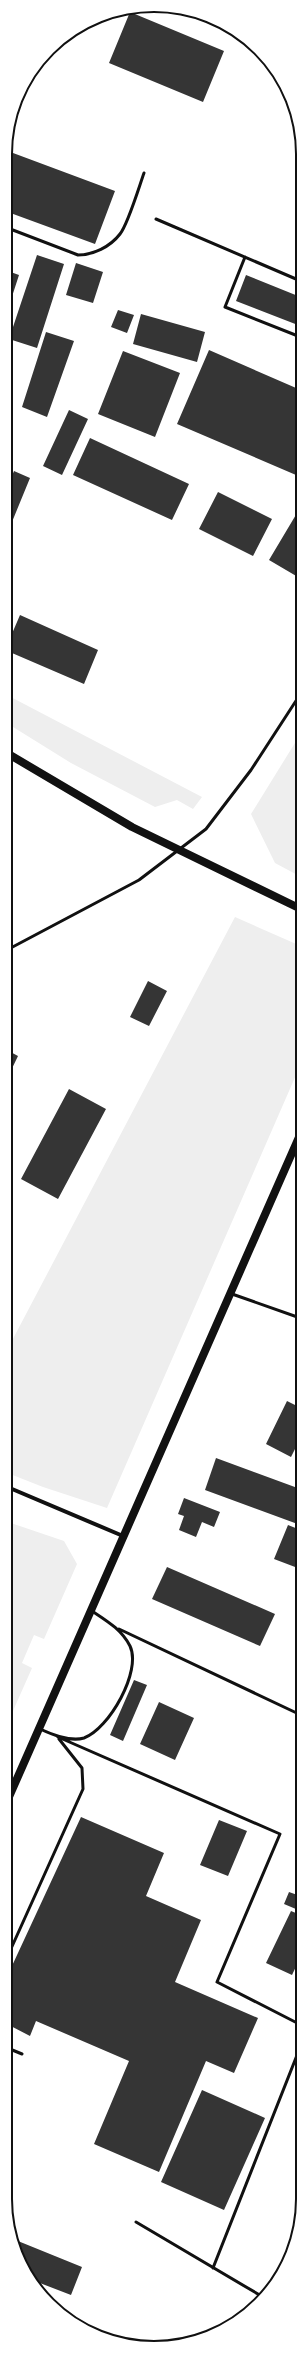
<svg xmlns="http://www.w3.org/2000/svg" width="308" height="2353" font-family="Barlow,sans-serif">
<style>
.green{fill:#eee}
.building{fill:#353535}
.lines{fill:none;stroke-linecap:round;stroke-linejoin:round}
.service{stroke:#111;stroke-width:3}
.minor{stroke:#111;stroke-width:4}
.secondary{stroke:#111;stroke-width:8}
.rim{fill:none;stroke:#111;stroke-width:2}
</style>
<rect width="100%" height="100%" fill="#fff"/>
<path class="green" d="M5 694 202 797 193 809 177 800 155 807 71 763 5 722Z
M303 730V878L275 863 251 814Z
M235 917 303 947V1059L107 1508 43 1487 5 1472V1354Z
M5 1521 64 1541 77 1564 44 1639 34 1635 22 1663 32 1668 5 1729Z"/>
<path class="building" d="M130 12 224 51 203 102 109 63Z
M5 150 115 191 95 244 5 211Z
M303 247V265L297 262Z
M37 255 64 264 37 348 9 339Z
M76 263 103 272 93 303 66 295Z
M5 270 19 275 6 315H5Z
M246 275 303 298V327L236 301Z
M118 310 134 315 127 333 111 327Z
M141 314 205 332 197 362 133 344Z
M46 332 74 341 47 417 22 407Z
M209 350 303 391V478L177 424Z
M123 351 180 373 155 437 98 414Z
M69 410 88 419 62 475 43 466Z
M90 438 189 484 172 520 73 475Z
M14 471 30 478 5 539V492Z
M218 492 272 519 253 556 199 529Z
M297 513 303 516V580L269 560Z
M20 615 98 650 84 684 5 650Z
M148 981 167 991 149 1026 130 1017Z
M5 1049 18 1056 5 1083Z
M69 1089 106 1109 58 1199 21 1179Z
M287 1401 303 1409V1433L291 1457 266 1444Z
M216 1458 303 1490V1526L205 1490Z
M184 1498 220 1512 214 1527 202 1522 196 1537 179 1530 184 1516 178 1514Z
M288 1525 303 1531V1570L274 1559Z
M167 1567 275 1614 260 1646 152 1599Z
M134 1680 147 1685 123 1741 110 1735Z
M159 1702 194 1718 175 1760 140 1744Z
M81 1817 164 1853 146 1896 201 1920 175 1982 258 2018 234 2073 206 2061 159 2172 94 2144 129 2061 36 2021 30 2036 5 2023V1981Z
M219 1820 247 1831 228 1876 200 1865Z
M289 1892 303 1897V1912L284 1904Z
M291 1911 303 1916V1952L292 1975 266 1963Z
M202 2090 265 2118 224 2210 161 2182Z
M13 2239 82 2267 71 2295 32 2280 16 2256Z"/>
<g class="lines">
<path class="service" d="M156 219 303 282
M5 227 78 255C93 255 110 247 120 234 128 224 139 187 144 173
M245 257 225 307 303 338
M5 459 8 460
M5 951 139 880 206 829 251 770 303 690
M232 1294 303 1319
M119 1629 303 1716
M40 1729C53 1735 70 1742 84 1738 109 1729 142 1671 130 1646 121 1629 107 1621 92 1611
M58 1737 280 1834 217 1982 303 2026
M5 1962 83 1789 82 1768 59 1739
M5 2047 22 2054
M136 2222 263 2297
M213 2268 303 2040"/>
<path class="minor" d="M5 1486 123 1536"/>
<path class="secondary" d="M5 752 132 827 303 910
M5 1806 303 1128"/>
</g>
<path d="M0 0H308V2353H0ZM154 12H154A142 142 0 0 1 296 154V2199A142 142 0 0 1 154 2341H154A142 142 0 0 1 12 2199V154A142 142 0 0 1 154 12Z" fill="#fff" fill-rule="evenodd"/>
<path class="rim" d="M154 12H154A142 142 0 0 1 296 154V2199A142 142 0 0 1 154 2341H154A142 142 0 0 1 12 2199V154A142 142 0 0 1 154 12Z"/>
</svg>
